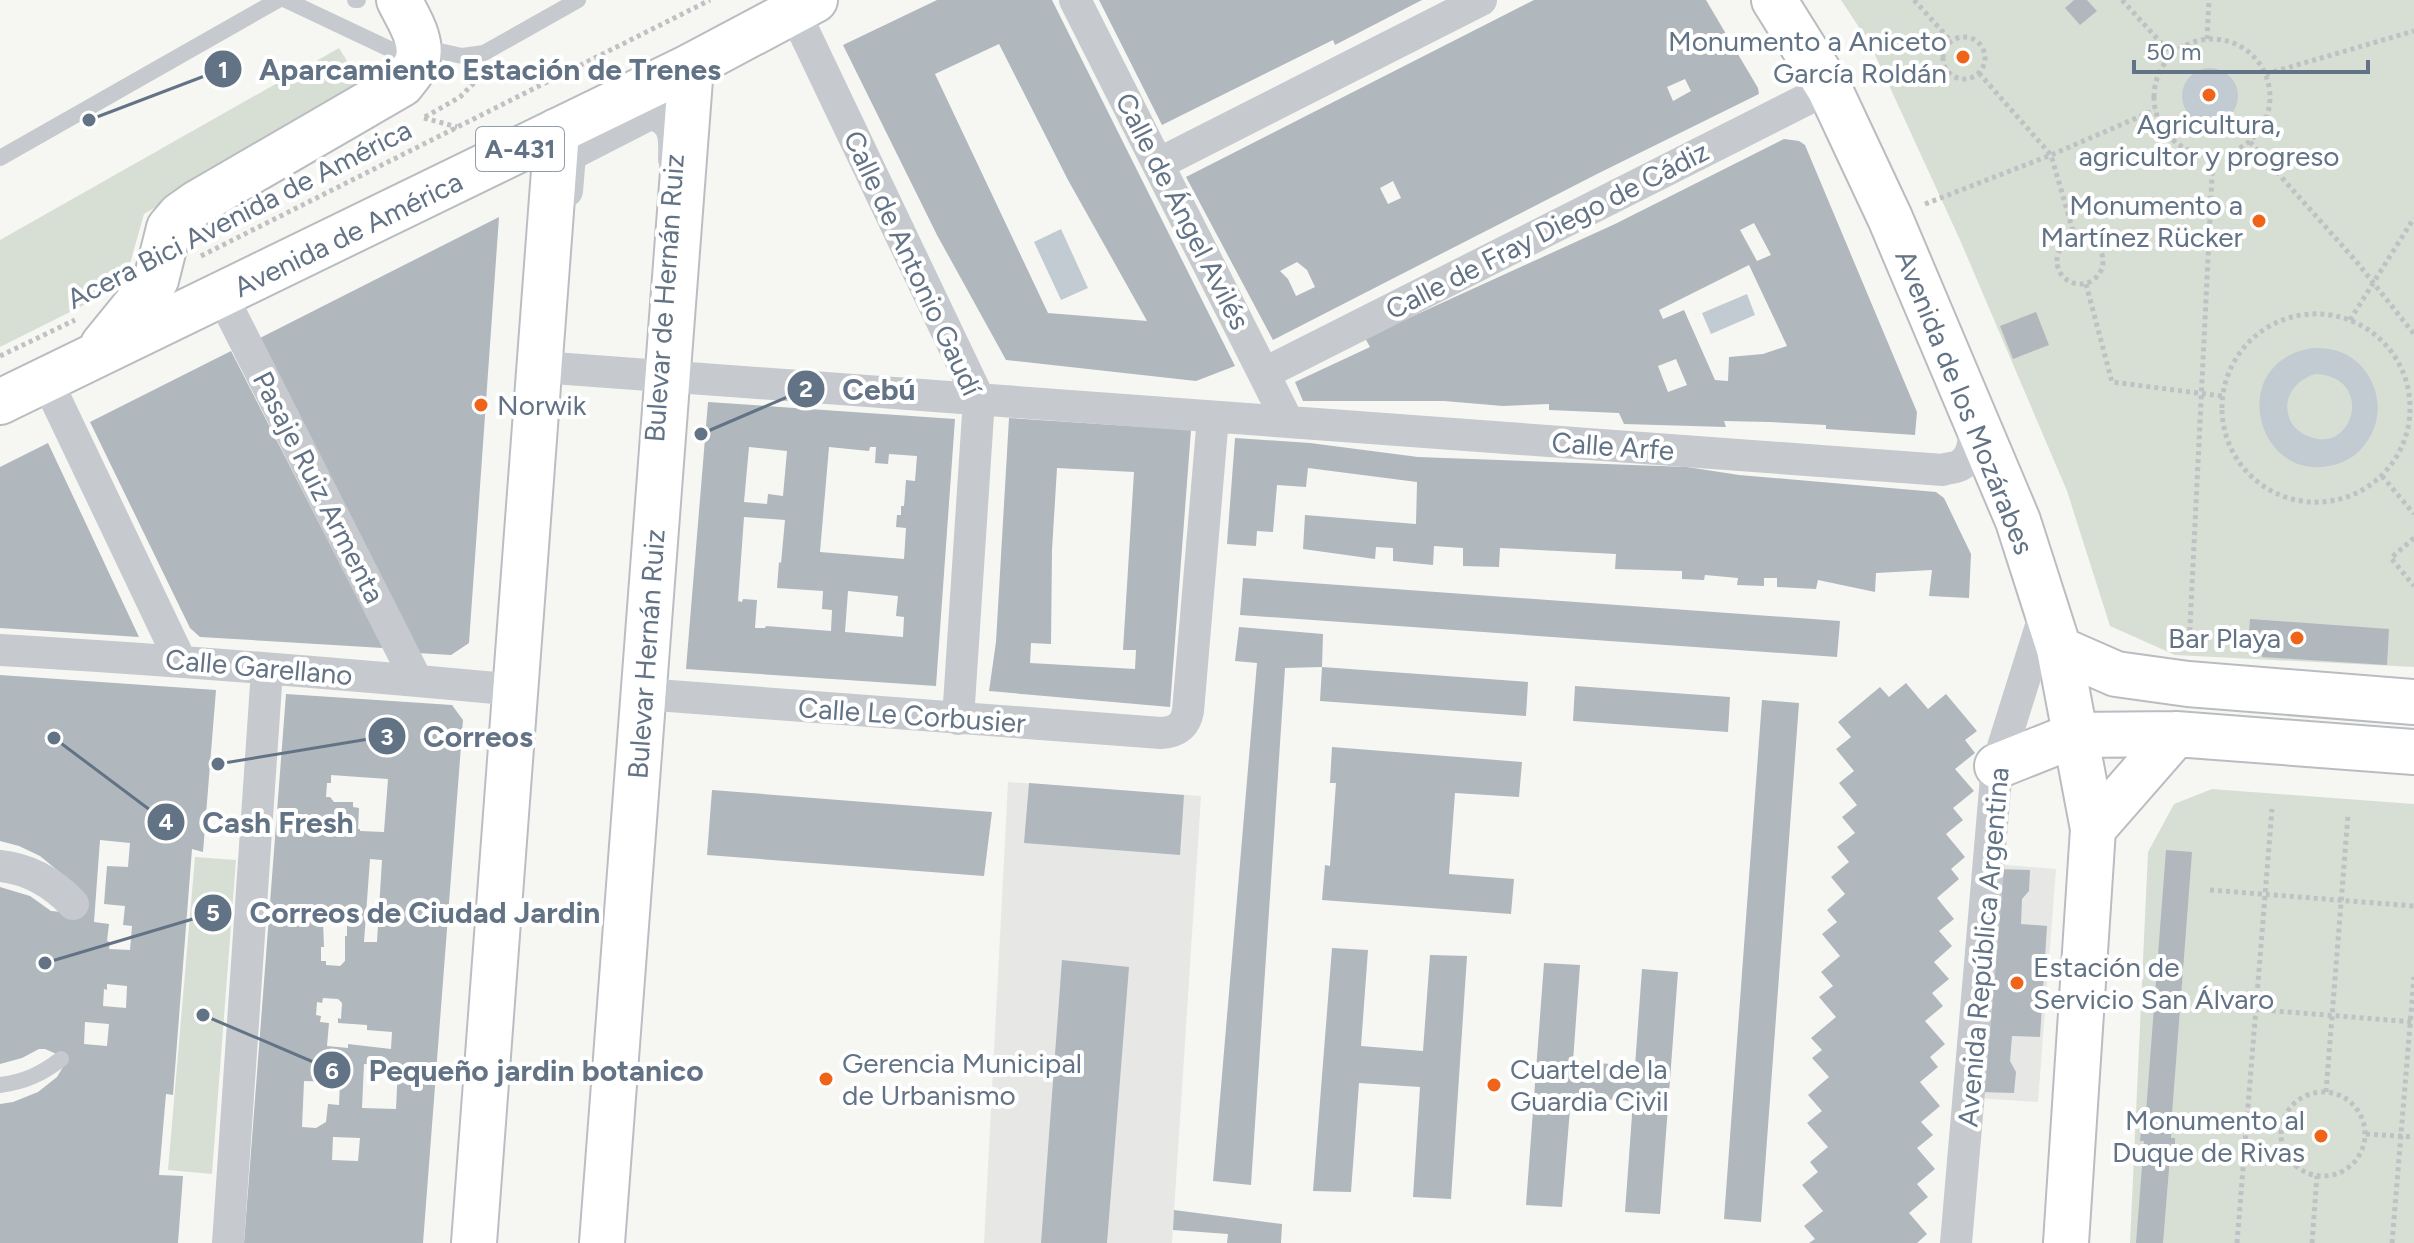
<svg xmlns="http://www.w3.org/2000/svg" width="2414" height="1243" font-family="Figtree,sans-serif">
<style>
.built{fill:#e7e8e6}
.green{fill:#d7dfd4}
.water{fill:#c2cbd1;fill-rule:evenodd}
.building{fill:#b0b7bd;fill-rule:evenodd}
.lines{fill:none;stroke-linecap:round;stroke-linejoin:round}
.secondary-casing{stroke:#babec3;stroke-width:48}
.primary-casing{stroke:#b9bcc0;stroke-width:48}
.path{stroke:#bfc1c4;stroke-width:5;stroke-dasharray:4 4;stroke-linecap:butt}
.lane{stroke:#c6c9cd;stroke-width:16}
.street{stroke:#c6c9cd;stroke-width:32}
.secondary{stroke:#fff;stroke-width:44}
.primary{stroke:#fff;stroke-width:44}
.poi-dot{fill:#f0641a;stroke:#fff;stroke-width:3}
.labels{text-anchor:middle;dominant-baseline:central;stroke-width:8;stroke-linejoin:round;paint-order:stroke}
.shield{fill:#fff;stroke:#929daa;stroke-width:2}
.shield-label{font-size:26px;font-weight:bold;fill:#637386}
.poi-label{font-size:28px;fill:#637386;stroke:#fff;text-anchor:end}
.street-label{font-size:28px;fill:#637386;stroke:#fff}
.leader{fill:none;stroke:#637386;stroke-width:3}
.callout-dot{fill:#637386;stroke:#fff;stroke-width:3}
.mark-label{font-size:24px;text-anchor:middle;font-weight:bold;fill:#fff}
.callout-label{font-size:30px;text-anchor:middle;font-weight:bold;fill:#637386;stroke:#fff;stroke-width:8;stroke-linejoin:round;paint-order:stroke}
</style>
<rect width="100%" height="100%" fill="#f6f7f3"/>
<path class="built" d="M1008 782 1201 796 1172 1243H984Z
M1995 864 2056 869 2038 1102 1977 1098Z"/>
<path class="green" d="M1841 0H2414V667L2175 655 2110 626 2067 491 1960 240 1870 44Z
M339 48 362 85 144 214 124 285 0 347V240Z
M2212 789 2414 804V1243H2130L2148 852 2174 804Z
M195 857 236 860 212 1174 168 1170Z"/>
<path class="water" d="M2182 96a28 28 0 1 1 56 0a28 28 0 1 1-56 0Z
M1061 229 1088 288 1061 300 1034 242Z
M1747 294 1755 315 1711 334 1702 313Z
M2312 348C2318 348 2324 348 2330 349 2369 356 2389 401 2371 435 2362 452 2348 463 2329 466 2261 479 2231 380 2294 353 2299 351 2306 349 2312 348ZM2315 374C2375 376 2354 454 2310 437 2302 434 2295 429 2291 422 2280 400 2295 380 2315 374Z"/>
<path class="building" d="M937 0H1052L1235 366 1196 381 1006 360 937 235 843 45ZM999 44 1068 180 1147 321 1048 313 935 74Z
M1099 0H1422L1335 45 1333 40 1162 125Z
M1534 0H1706L1758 88 1759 94 1597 174 1273 340 1186 177ZM1685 79 1691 91 1673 101 1667 87ZM1393 181 1401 198 1388 204 1380 188ZM1297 262 1307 270 1315 287 1296 296 1288 279 1280 271Z
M2074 0H2087L2097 11 2080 25 2065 8Z
M1784 139 1799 141 1805 145 1917 412 1915 435 1826 429V425L1769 422 1724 421 1726 427 1624 424 1619 413 1549 410V404L1503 406 1444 401H1303L1295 382 1370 347 1365 338 1615 224ZM1754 223 1771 255 1757 261 1740 230ZM1749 265 1787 346 1763 354 1729 357 1728 381 1715 380 1684 310 1663 319 1659 310ZM1676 359 1687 385 1668 392 1658 366Z
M499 217 469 643 451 655 417 653 260 338Z
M2036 312 2049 345 2013 359 2000 326Z
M231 351 383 648 200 637 190 628 90 422Z
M708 402 955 419 936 686 686 669ZM749 447 787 451 783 496 768 494 767 504 744 502ZM829 447 869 451 870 447H876L875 463 888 464 889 454 917 456 915 481 906 480 904 506H901V515H897L896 527 906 528 904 559 820 552ZM744 517 785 520 781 563 779 562 777 588 823 591 822 609 832 610 831 631 766 626 765 628H755L757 600 743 599 742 602 738 601ZM848 591 898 596 896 616 904 617 903 637 845 632Z
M1009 418 1191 430 1170 707 989 691 996 642ZM1057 468 1134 472 1123 650H1136L1135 669 1030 663 1031 643 1051 644 1052 550Z
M1235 438 1310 443 1418 457 1687 467 1739 475 1936 492 1944 498 1971 554 1969 598 1929 596 1932 570 1876 573 1875 592 1818 580 1816 589 1777 587V578H1764V586L1737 585 1738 578 1705 575 1704 580 1682 579V571L1615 569 1616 554 1500 548 1499 567 1463 566V548L1434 546 1433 565 1393 561V548L1376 547 1375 559 1303 549 1305 515 1416 524 1417 482 1308 468 1306 487 1277 485 1273 532 1257 531 1256 546 1227 544Z
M48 443 88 528 139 637 0 628V467Z
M1243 578 1840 621 1837 657 1240 615Z
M2250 619 2389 629 2387 665 2262 657V650L2248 649Z
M1239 627 1323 634 1322 667 1285 668 1251 1185 1213 1181 1257 663 1235 661Z
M1322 667 1528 682 1526 716 1320 701Z
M0 675 216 690 203 852 192 849 173 1095 166 1094 159 1175 183 1176 178 1243H0V1104L13 1102 38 1092 57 1077 63 1067 59 1055 45 1049H39L22 1058 0 1064V887L30 896 51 911 63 912 68 879 40 856 19 846 0 841ZM100 840 130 843 128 867 107 866 104 904 125 906 123 925 132 926 130 950 109 949 110 942 107 941 109 924 94 922ZM107 984 127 986 126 1008 103 1006 104 989 107 990ZM85 1022 109 1024 107 1046 84 1044Z
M1906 683 1928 709 1946 694 1977 731 1965 740 1975 753 1955 769 1974 791 1953 808 1963 820 1946 834 1965 857 1951 869 1959 879 1937 898 1954 919 1939 931 1952 946 1934 962 1949 979 1932 993 1943 1006 1925 1021 1945 1044 1930 1057 1938 1067 1920 1082 1940 1106 1921 1122 1933 1135 1917 1148 1935 1169 1917 1184 1928 1197 1909 1213 1927 1234 1917 1243H1809L1815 1239 1804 1226 1823 1211 1802 1185 1818 1172 1810 1162 1828 1147 1807 1123 1822 1111 1808 1095 1829 1077 1812 1058 1822 1050 1811 1038 1836 1017 1819 997 1833 986 1821 972 1840 956 1822 934 1837 922 1827 910 1845 894 1831 877 1849 862 1837 847 1855 833 1842 817 1857 805 1839 783 1854 771 1836 749 1851 737 1838 722 1880 687 1889 697Z
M1575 686 1730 697 1728 732 1573 721Z
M286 694 452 705 463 720 423 1243H244ZM331 775 388 779 384 832 360 831V829H358L359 808 353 807V802H334L330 797H326L327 783H331ZM370 859 382 860 377 942H364ZM329 918H343L347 925V936H345V961L340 966 326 965V961H321V947H324L323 921H329ZM323 998 338 999 342 1003 341 1019 338 1018V1023L367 1025V1030L392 1032 391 1049 348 1044V1048L327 1046 329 1023 320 1022 321 1016 316 1015 317 1002 322 1003ZM364 1064 398 1066 396 1109 362 1108ZM304 1081 340 1082 339 1105 328 1104 326 1122 316 1128 302 1127ZM333 1137 360 1138 358 1161 332 1160Z
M1762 700 1799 703 1761 1222 1724 1219Z
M1332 747 1522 762 1519 797 1455 793 1449 874 1514 879 1511 914 1322 900 1325 865 1330 866 1336 783H1330Z
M1029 783 1184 795 1180 855 1024 843Z
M712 790 992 812 984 876 707 855Z
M2166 850 2192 852 2172 1114 2177 1115V1120H2172L2171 1138H2175V1144H2171L2163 1243H2136L2144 1141H2140L2143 1112H2146Z
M1996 869 2030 870 2029 891 2022 899 2021 924 2047 926 2040 1037 2012 1036 2010 1061 2016 1072 2014 1093 1980 1092Z
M1332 948 1368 950 1361 1046 1423 1051 1430 955 1467 956 1451 1199 1413 1197 1420 1087 1359 1083 1351 1192 1313 1191Z
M1062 960 1129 967 1107 1243H1041Z
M1544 963 1580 965 1573 1061 1635 1066 1642 969 1678 972 1660 1214 1625 1212 1633 1101 1571 1097 1562 1207 1526 1205Z
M1174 1210 1282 1224 1281 1243H1227L1228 1234 1173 1230Z"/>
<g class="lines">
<defs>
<path id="secondary" d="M474 1243 557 131
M602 1243 691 66"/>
<path id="primary" d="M1774 0 1829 88 1890 218 2018 521 2059 649 2093 829 2066 1243
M103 345 156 280 169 228 180 215 197 203 402 84C407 77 414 70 417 62 424 41 408 18 399 0
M0 402 691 66 815 0
M2059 649 2116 674 2188 684 2414 702
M1997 766 2075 735 2176 734 2414 752
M2093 829 2176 734"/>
</defs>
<use href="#secondary" class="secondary-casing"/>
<use href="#primary" class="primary-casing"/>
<path class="path" d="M1914 0 1951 41
M2122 0 2172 55
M1943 58a21 21 0 1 1 42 0a21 21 0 1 1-42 0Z
M2154 97a58 58 0 1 1 116 0a58 58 0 1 1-116 0Z
M2207 39 2209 0
M1979 73 2051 155 2075 238
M2266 74 2414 31
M425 117 460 97 478 79
M424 118 457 127
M2250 142 2356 261 2414 334
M1925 204 2051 155 2155 110
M2057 261a23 23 0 1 1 46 0a23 23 0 1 1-46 0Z
M201 256 710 0
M2086 284 2112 382 2222 396
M2222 408a94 94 0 1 1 188 0a94 94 0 1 1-188 0Z
M2350 320 2414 218
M0 356 75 320
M2382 476 2414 514
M2414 538 2391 558 2414 586
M2189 647 2213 156
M2210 890 2414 906
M2200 1005 2414 1022
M2281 1134a42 42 0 1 1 84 0a42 42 0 1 1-84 0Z
M2326 1092 2348 815
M2191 1122 2280 1130
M2366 1134 2414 1137
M2237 1243 2272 809
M2312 1243 2317 1176
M2392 1243 2414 977"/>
<path class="lane" d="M286 0 415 61
M355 0H358
M421 47 462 56 484 53 578 0
M0 158 278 0
M0 1085C24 1082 42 1074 61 1059"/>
<path class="street" d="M1075 0 1288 422
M794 11 979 399 958 719
M1158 164 1481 0
M567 191 570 155 650 114C675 119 675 137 674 159
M222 296 416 679
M540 367 1943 470C1947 468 1952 468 1956 467 1976 460 1974 435 1974 418
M1265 373 1829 88
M46 379 180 660
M0 650C173 660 345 674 517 690
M643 694 1161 733C1176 732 1185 727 1188 711L1213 417
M0 866C29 869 53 883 73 904
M228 1243 267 670
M1956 1243 1997 766 2046 610"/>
<use href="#secondary" class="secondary"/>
<use href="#primary" class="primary"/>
</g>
<g class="poi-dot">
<circle cx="1963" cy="57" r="8"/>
<circle cx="2209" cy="95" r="8"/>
<circle cx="2259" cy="221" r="8"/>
<circle cx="481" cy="405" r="8"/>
<circle cx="2297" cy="638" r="8"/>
<circle cx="2017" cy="983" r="8"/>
<circle cx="826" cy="1079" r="8"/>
<circle cx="1494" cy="1085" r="8"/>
<circle cx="2321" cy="1136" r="8"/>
</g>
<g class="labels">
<rect class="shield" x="476" y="127" width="88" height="44" rx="6"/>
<g class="shield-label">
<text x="520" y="149">A-431</text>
</g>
<g class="poi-label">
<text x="1947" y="41">Monumento a Aniceto<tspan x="1947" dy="32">García Roldán</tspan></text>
<text x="2209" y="124" text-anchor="middle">Agricultura,<tspan x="2209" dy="32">agricultor y progreso</tspan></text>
<text x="2243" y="205">Monumento a<tspan x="2243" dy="32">Martínez Rücker</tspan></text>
<text x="497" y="405" text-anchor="start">Norwik</text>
<text x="2281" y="638">Bar Playa</text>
<text x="2033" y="967" text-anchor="start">Estación de<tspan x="2033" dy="32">Servicio San Álvaro</tspan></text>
<text x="842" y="1063" text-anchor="start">Gerencia Municipal<tspan x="842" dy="32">de Urbanismo</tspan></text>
<text x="1510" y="1069" text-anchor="start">Cuartel de la<tspan x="1510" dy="32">Guardia Civil</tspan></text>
<text x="2305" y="1120">Monumento al<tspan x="2305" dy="32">Duque de Rivas</tspan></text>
</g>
<g class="street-label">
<text transform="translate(1183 211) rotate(63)">Calle de Ángel Avilés</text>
<text transform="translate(239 214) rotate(-27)">Acera Bici Avenida de América</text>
<text transform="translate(1547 230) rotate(-27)">Calle de Fray Diego de Cádiz</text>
<text transform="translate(348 234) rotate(-26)">Avenida de América</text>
<text transform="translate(913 263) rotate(65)">Calle de Antonio Gaudí</text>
<text transform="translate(664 298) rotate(-86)">Bulevar de Hernán Ruiz</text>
<text transform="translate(1965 402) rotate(68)">Avenida de los Mozárabes</text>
<text transform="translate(1613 446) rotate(4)">Calle Arfe</text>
<text transform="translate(319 487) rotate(63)">Pasaje Ruiz Armenta</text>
<text transform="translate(646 654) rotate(-86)">Bulevar Hernán Ruiz</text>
<text transform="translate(259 667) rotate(5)">Calle Garellano</text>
<text transform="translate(912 715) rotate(4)">Calle Le Corbusier</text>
<text transform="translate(1983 947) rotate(-85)">Avenida República Argentina</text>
</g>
</g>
<path class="leader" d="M89 120L223 69M701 434L806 389M218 764L387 736M54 738L166 822M45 963L213 913M203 1015L332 1070"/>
<g class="callout-dot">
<circle cx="89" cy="120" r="8"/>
<circle cx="701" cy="434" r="8"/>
<circle cx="218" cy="764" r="8"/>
<circle cx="54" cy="738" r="8"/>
<circle cx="45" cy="963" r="8"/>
<circle cx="203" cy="1015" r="8"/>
<circle cx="223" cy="69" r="20"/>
<circle cx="806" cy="389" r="20"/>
<circle cx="387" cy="736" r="20"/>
<circle cx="166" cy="822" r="20"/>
<circle cx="213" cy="913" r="20"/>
<circle cx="332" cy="1070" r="20"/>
</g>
<g class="mark-label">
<text x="223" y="78">1</text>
<text x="806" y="397">2</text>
<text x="387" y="745">3</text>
<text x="166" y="830">4</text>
<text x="213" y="921">5</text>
<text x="332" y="1079">6</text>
</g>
<g class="callout-label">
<text x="490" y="80">Aparcamiento Estación de Trenes</text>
<text x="879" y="400">Cebú</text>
<text x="478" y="747">Correos</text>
<text x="278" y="833">Cash Fresh</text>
<text x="425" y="923">Correos de Ciudad Jardin</text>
<text x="536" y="1081">Pequeño jardin botanico</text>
</g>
<path d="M2134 60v12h234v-12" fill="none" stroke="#637386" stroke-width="4"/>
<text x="2146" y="60" font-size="24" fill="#637386" stroke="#ffffff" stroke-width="6" paint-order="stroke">50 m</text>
</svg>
